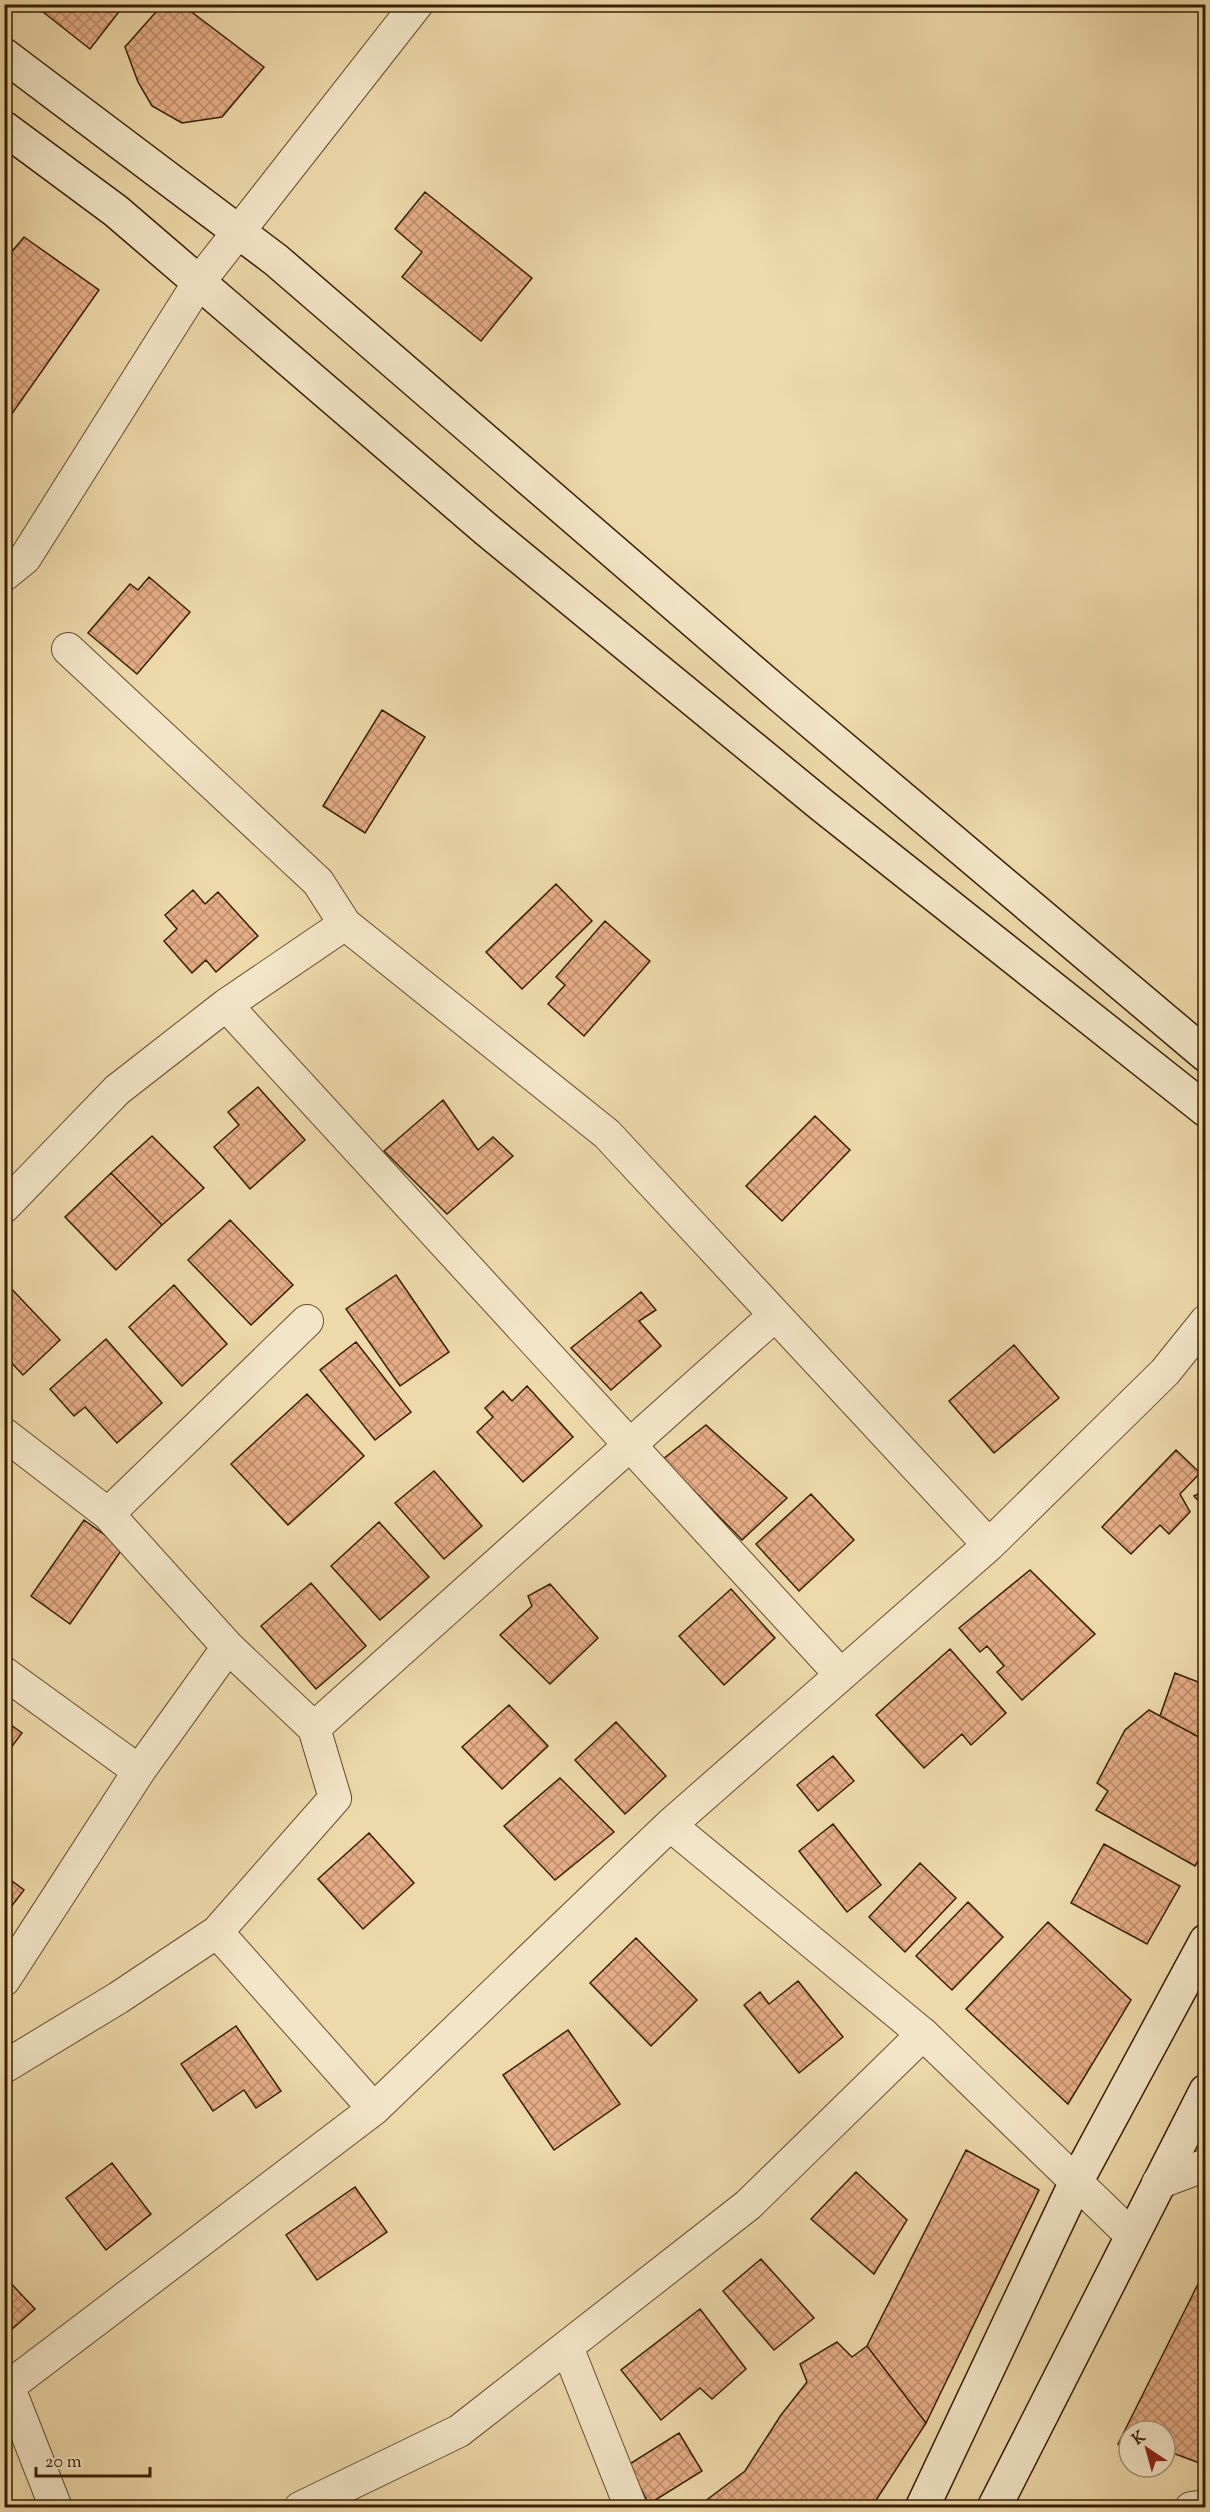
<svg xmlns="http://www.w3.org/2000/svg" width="1210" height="2512" font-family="'Sorts Mill Goudy',serif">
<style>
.building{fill:url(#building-cross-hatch);stroke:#372002;stroke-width:1.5}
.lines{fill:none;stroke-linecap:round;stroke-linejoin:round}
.street-casing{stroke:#644e2c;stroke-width:34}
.secondary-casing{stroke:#372002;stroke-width:36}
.street{stroke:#f3e6c8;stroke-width:32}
.secondary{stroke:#f3e6c8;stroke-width:33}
</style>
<defs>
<pattern id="building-cross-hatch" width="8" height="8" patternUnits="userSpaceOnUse" patternTransform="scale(1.5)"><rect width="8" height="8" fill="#e5ad86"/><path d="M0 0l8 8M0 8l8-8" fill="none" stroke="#ba8c6b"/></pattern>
</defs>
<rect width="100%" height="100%" fill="#edd9aa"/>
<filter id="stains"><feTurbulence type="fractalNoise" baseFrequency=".00333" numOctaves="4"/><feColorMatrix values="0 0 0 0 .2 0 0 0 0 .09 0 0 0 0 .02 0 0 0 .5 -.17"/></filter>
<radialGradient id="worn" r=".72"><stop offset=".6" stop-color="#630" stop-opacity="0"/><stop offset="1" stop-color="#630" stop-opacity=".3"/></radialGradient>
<path class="building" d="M33 4H125L90 49Z
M163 4H181L264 67 222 117 182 123 152 106 138 82 125 47Z
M425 192 532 278 481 341 402 277 422 252 395 229Z
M24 237 99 290 4 425V261Z
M149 577 190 612 137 674 88 633 130 584 138 590Z
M382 710 425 737 365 833 323 806Z
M556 884 592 921 522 989 486 952Z
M193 890 205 904 218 892 258 936 216 972 206 960 192 973 164 941 177 929 165 915Z
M605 921 650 961 584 1036 548 1004 565 985 556 977Z
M258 1087 305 1140 250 1189 214 1147 239 1125 228 1112Z
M443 1100 478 1150 493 1137 513 1156 447 1214 384 1151Z
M815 1116 850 1150 782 1221 746 1186Z
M152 1136 204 1188 162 1225 111 1173Z
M111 1173 162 1225 116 1270 65 1217Z
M230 1220 293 1285 251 1325 188 1260Z
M396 1275 449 1352 400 1386 346 1309Z
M4 1281 60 1340 23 1375 4 1355Z
M174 1285 227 1344 182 1386 129 1327Z
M641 1292 656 1310 639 1321 661 1346 611 1390 571 1348Z
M106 1339 162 1403 117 1443 85 1407 74 1416 50 1389Z
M356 1342 411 1412 375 1440 320 1370Z
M1014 1345 1059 1398 994 1453 949 1401Z
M527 1386 573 1437 523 1482 477 1432 493 1417 485 1408 503 1391 512 1401Z
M307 1394 364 1456 288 1525 231 1464Z
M706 1425 787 1498 742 1540 663 1459Z
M1176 1450 1200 1473 1180 1494 1190 1512 1169 1534 1160 1525 1131 1554 1102 1527Z
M434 1471 482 1526 444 1559 395 1503Z
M1206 1490V1509L1194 1496Z
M811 1494 854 1540 799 1591 756 1544Z
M84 1520 123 1548 70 1624 31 1596Z
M379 1522 429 1577 380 1620 331 1566Z
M1030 1570 1095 1634 1022 1700 997 1672 1004 1666 987 1646 980 1652 959 1628Z
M311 1583 366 1646 316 1689 261 1626Z
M550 1584 598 1638 550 1684 500 1635 532 1606 528 1596Z
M731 1589 775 1638 724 1685 679 1636Z
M950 1649 1006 1713 971 1745 962 1734 924 1768 876 1715Z
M1175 1673 1206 1685V1741L1160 1716Z
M509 1705 548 1746 502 1789 462 1747Z
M1149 1710 1206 1741V1848L1195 1866 1096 1810 1108 1791 1097 1783 1125 1730Z
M4 1720 22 1733 4 1757Z
M616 1722 666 1776 625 1814 575 1760Z
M833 1756 854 1781 818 1811 797 1785Z
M560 1778 614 1832 555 1880 504 1826Z
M833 1824 881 1885 847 1912 799 1851Z
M369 1833 414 1883 363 1929 318 1879Z
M1104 1844 1180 1886 1147 1944 1071 1903Z
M920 1863 956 1898 905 1952 869 1917Z
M4 1875 24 1890 4 1916Z
M968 1902 1003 1937 952 1990 916 1956Z
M1048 1922 1131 2000 1068 2104 966 2009Z
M636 1938 697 2000 651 2046 590 1983Z
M798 1981 843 2037 799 2073 744 2005 760 1992 769 2004Z
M236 2026 281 2091 256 2108 244 2090 213 2111 181 2064Z
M568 2030 620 2104 554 2150 503 2075Z
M966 2150 1039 2190 926 2423 867 2346Z
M112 2163 151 2214 106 2250 66 2198Z
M856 2172 907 2220 874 2274 811 2219Z
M355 2187 387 2232 317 2280 286 2235Z
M761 2259 814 2318 774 2350 723 2291Z
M1206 2268V2463L1205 2465 1170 2452 1165 2461V2431H1129V2452L1118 2444Z
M4 2276 35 2309 4 2336Z
M700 2309 746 2369 712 2399 700 2388 661 2420 621 2370Z
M837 2342 852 2357 867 2346 926 2423 871 2508H696L745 2471 781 2415 807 2382 800 2364Z
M679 2433 702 2471 649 2504 628 2465Z"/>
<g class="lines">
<defs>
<path id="street" d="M4 575 25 558 199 282 417 4
M68 649 318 882 345 924
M226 1005 841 1675
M4 1207 117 1090 226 1005 345 924 607 1134 989 1545
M4 1434 108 1514 228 1647 314 1728
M108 1514 307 1321
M4 1673 139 1771
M670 1825 923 2034 1131 2235
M217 1932 335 1798 314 1728 775 1315
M4 1980 139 1771 228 1647
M4 2067 118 1998 217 1932 374 2109
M1158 2183 1206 2165
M567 2347 631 2508
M9 2388 56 2508
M4 2390 374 2109 670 1825 989 1545 1165 1372 1206 1321
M300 2508 459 2431 748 2205 923 2034
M1191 2508 1206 2506"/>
<path id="secondary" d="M4 55 276 260 782 697 1206 1055
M4 128 116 211 487 530 823 806 1206 1110
M922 2508 1076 2182 1206 1941
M994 2508 1206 2091"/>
</defs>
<use href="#street" class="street-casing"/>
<use href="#secondary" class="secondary-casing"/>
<use href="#street" class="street"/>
<use href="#secondary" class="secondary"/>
</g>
<rect width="1210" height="2512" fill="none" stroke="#edd9aa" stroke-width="24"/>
<rect x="6" y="6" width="1198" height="2500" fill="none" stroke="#372002" stroke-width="3"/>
<rect x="12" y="12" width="1186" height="2488" fill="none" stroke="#372002" stroke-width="1.5"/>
<g transform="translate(1147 2449) rotate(324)"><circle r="28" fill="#f3e6c8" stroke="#a89779" stroke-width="1.5"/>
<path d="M0-4.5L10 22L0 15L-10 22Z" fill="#8f2418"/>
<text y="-9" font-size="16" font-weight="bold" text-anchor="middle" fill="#372002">K</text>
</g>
<path d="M36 2467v9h114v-9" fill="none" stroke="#372002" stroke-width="3"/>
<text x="45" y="2467" font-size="18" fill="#372002" stroke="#f3e6c8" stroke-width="4.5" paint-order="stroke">20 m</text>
<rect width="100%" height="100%" filter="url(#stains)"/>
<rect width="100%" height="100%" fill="url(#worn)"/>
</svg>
